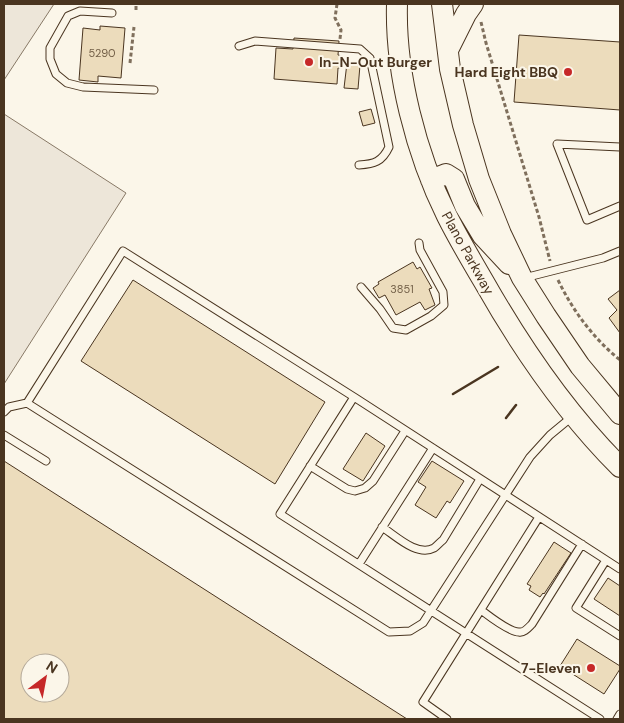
<svg xmlns="http://www.w3.org/2000/svg" width="624" height="723" font-family="'DM Sans',sans-serif">
<style>
.green{fill:#ede6d9;stroke:#887966}
.building{fill:#ecdcbc;stroke:#4a3520;fill-rule:evenodd}
.lines{fill:none;stroke-linecap:round;stroke-linejoin:round}
.service-casing{stroke:#4a3520;stroke-width:9}
.secondary-casing{stroke:#4a3520;stroke-width:22}
.path{stroke:#7f6f5c;stroke-width:3;stroke-dasharray:4 2.5;stroke-linecap:butt}
.service{stroke:#fbf6e9;stroke-width:7}
.secondary{stroke:#fbf6e9;stroke-width:20}
.wall{stroke:#4a3520;stroke-width:2.5}
.poi-dot{fill:#c62828;stroke:#fbf6e9;stroke-width:2}
.labels{text-anchor:middle;dominant-baseline:central;stroke-width:4;stroke-linejoin:round;paint-order:stroke}
.number-label{font-size:11px;fill:#725f47}
.poi-label{font-size:14px;font-weight:bold;fill:#4a3520;stroke:#fbf6e9;text-anchor:end}
.street-label{font-size:14px;fill:#4a3520;stroke:#fbf6e9}
</style>
<rect width="100%" height="100%" fill="#fbf6e9"/>
<path class="green" d="M4 4H54L4 80Z
M4 114 126 193 4 384Z"/>
<path class="building" d="M100 26 125 28 121 78 98 76V82L79 80 83 28 100 30Z
M519 35 620 42V110L514 102Z
M294 38 339 41 338 55 342 56 341 68H338L337 84 274 79 276 48 293 49Z
M347 63 360 65 358 89 344 88Z
M371 109 375 123 363 126 359 112Z
M413 262 417 269 420 267 432 288 429 289 435 305 425 310 420 302 396 315 385 295 379 298 373 288 379 284 378 282Z
M133 280 325 402 275 484 81 361Z
M620 290V333L609 318 617 310 608 299Z
M366 433 385 446 363 481 343 469Z
M4 461 407 719H4ZM30 663H60V693H30Z
M432 461 464 481 450 503 447 501 436 518 415 505 426 487 418 482Z
M554 542 571 553 544 594 543 593 540 597 529 590 531 586 527 584Z
M608 578 620 586V616L594 599Z
M577 639 620 666V669L604 694 560 666Z"/>
<g class="lines">
<defs>
<path id="service" d="M112 13 80 11 68 16 50 48V59L56 74 67 83 83 87 154 90
M239 46 255 41 360 49 370 58 389 147C382 162 374 164 359 165
M620 147 557 144 587 220 620 206
M524 278 603 258 620 251
M361 287 380 309 393 328 406 330 431 316 444 305 443 292 420 250 419 243
M354 397 123 251 27 403 389 632 410 631 423 623 530 457 550 435 573 416
M4 412 9 407 27 403
M4 435 46 461
M310 466 347 489 355 491 365 488 373 481 405 431
M382 527C396 536 417 557 434 548 437 546 440 542 443 540L480 479
M606 560 576 608 620 636
M359 564 433 448
M481 610C489 616 509 632 519 632 524 633 528 628 532 624L582 544
M447 719 423 702 539 517
M600 719 280 514 354 397 620 569
M617 719 620 714"/>
<path id="secondary" d="M397 4C395 72 416 154 447 216 458 238 471 260 484 282 522 349 565 412 620 467
M442 4 450 69 463 125 479 179 501 234 522 278 546 316 580 366 620 414
M448 50 466 14 473 4
M431 180 446 174 454 179 465 206 483 236 509 264"/>
</defs>
<use href="#service" class="service-casing"/>
<use href="#secondary" class="secondary-casing"/>
<path class="path" d="M337 4 335 18 341 30 340 39
M136 10V4
M481 22 486 43 539 217 550 261
M130 63 134 27
M558 280C573 311 593 338 620 360"/>
<use href="#service" class="service"/>
<use href="#secondary" class="secondary"/>
<path class="wall" d="M453 394 498 367
M506 418 516 405"/>
</g>
<g class="poi-dot">
<circle cx="309" cy="62" r="5"/>
<circle cx="568" cy="72" r="5"/>
<circle cx="591" cy="668" r="5"/>
</g>
<g class="labels">
<g class="number-label">
<text x="102" y="53">5290</text>
<text x="402" y="289">3851</text>
</g>
<g class="poi-label">
<text x="319" y="62" text-anchor="start">In-N-Out Burger</text>
<text x="558" y="72">Hard Eight BBQ</text>
<text x="581" y="668">7-Eleven</text>
</g>
<g class="street-label">
<text transform="translate(468 253) rotate(61)">Plano Parkway</text>
</g>
</g>
<rect width="624" height="723" fill="none" stroke="#4a3520" stroke-width="10"/>
<g transform="translate(45 678) rotate(32)"><circle r="24" fill="#fbf6e9" stroke="#b4a999"/>
<path d="M0-4L9 19L0 12L-9 19Z" fill="#c62828"/>
<text y="-8" font-size="14" font-weight="bold" text-anchor="middle" fill="#4a3520">N</text>
</g>
</svg>
